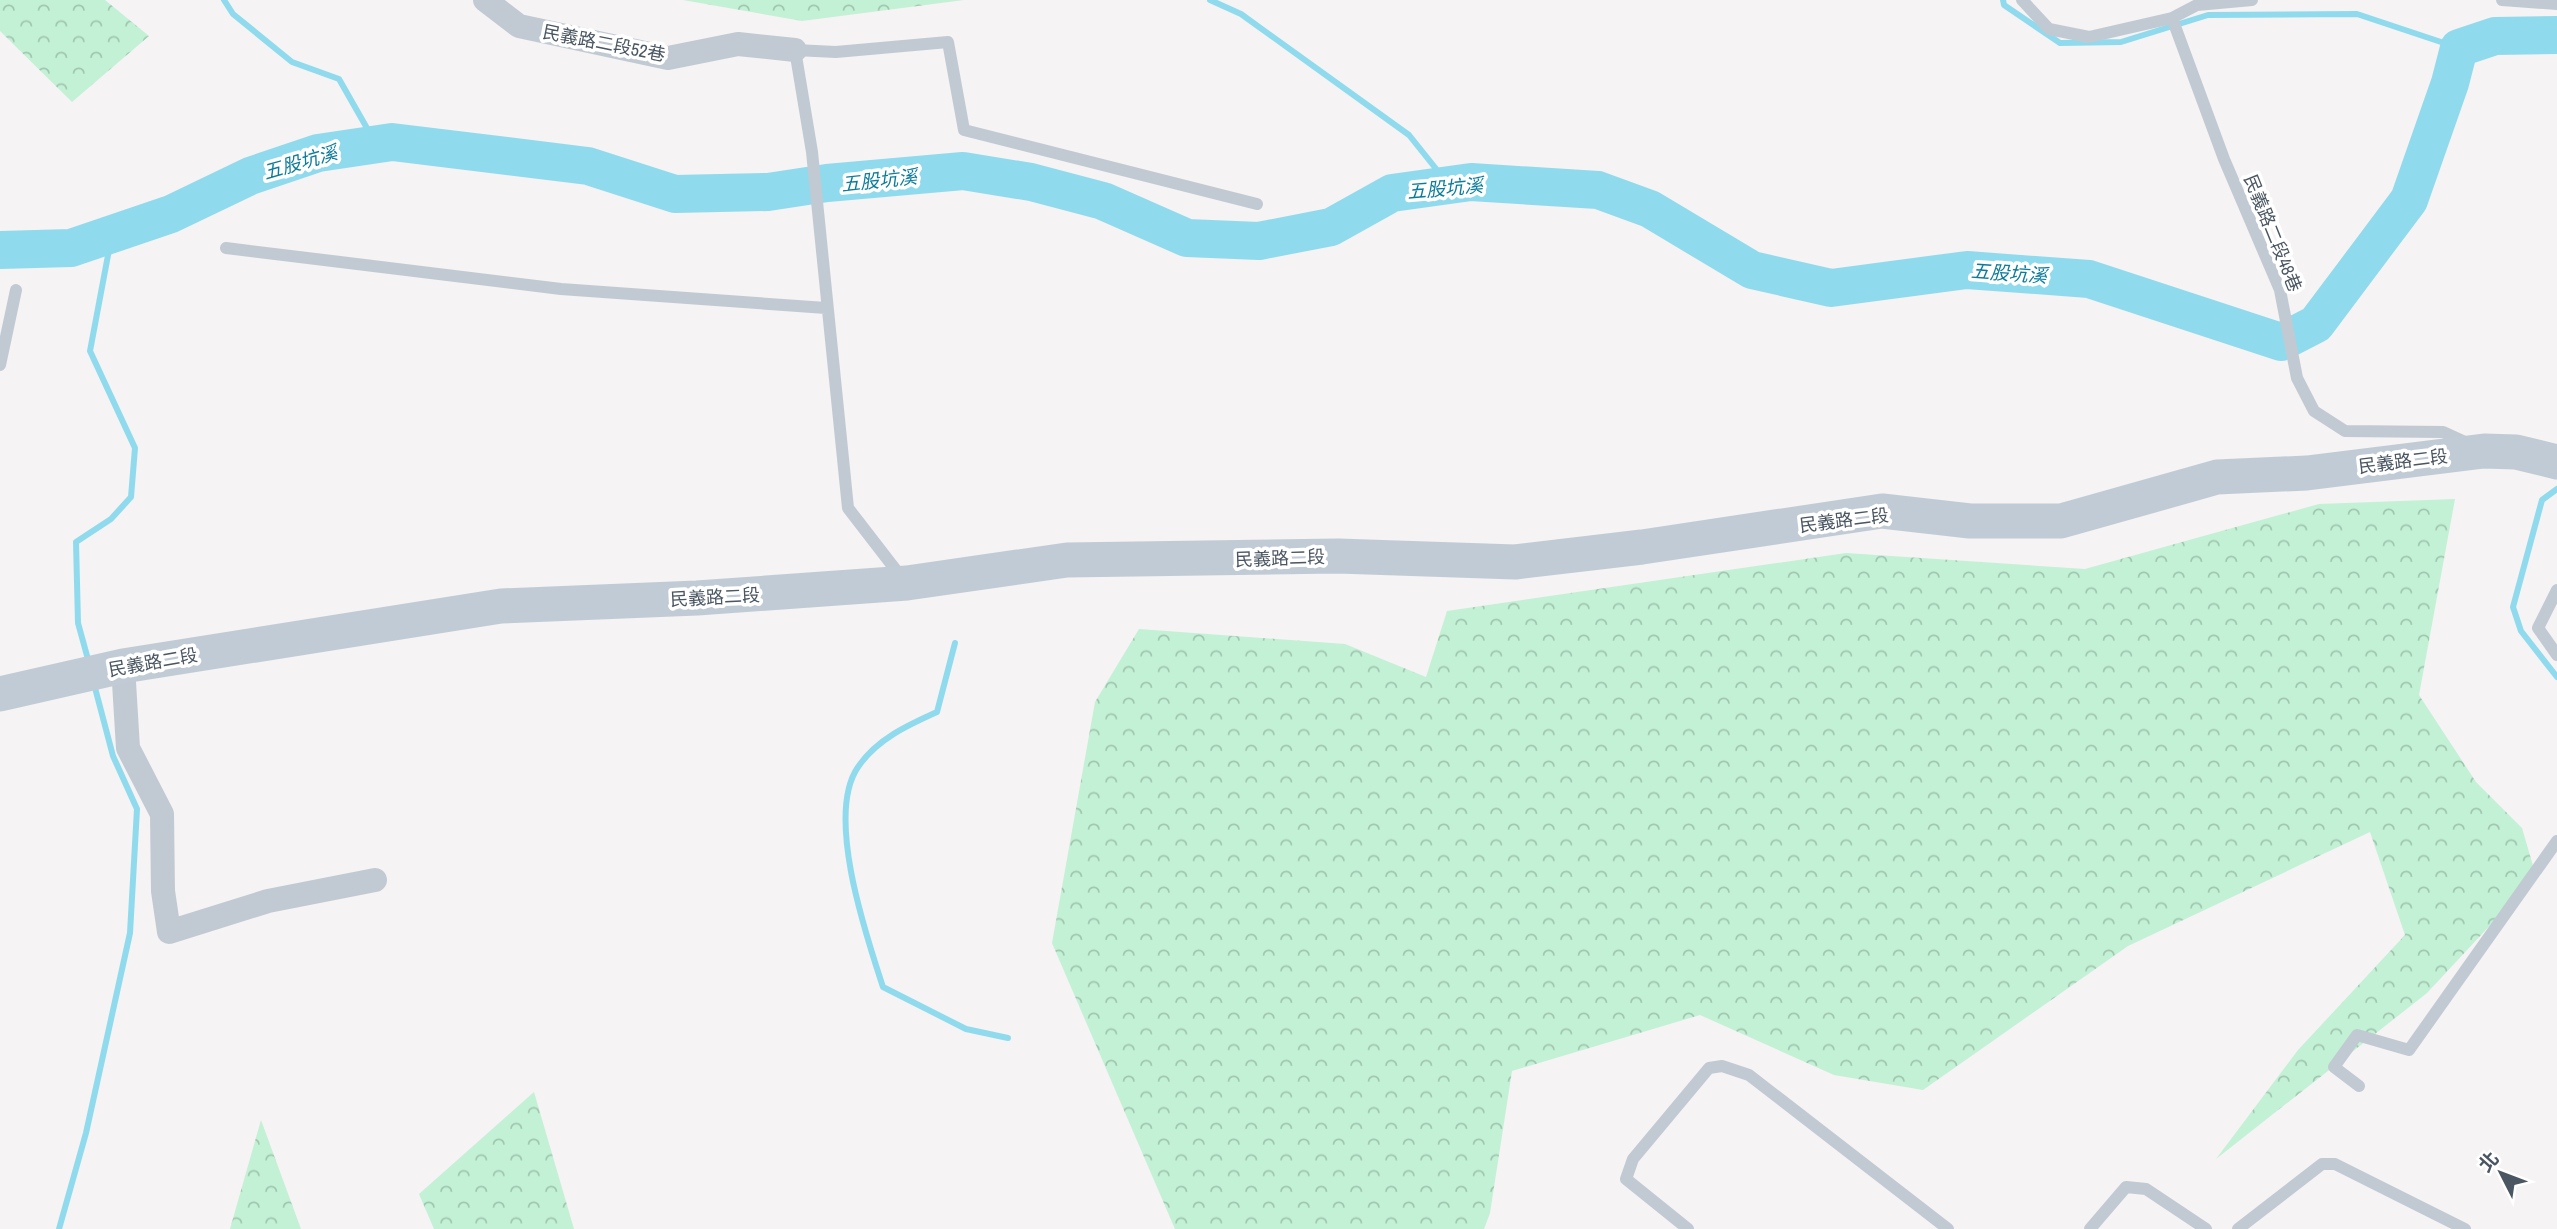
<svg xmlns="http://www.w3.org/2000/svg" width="2557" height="1229" font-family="'Archivo Narrow','Noto Sans TC',sans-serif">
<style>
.forest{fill:url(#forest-crowns)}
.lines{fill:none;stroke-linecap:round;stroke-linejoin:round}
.stream{stroke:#90daee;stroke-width:6}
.river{stroke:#90daee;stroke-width:38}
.service{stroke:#c1cad2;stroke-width:12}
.minor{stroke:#c1cad2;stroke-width:24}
.secondary{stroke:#c1cbd6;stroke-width:35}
.labels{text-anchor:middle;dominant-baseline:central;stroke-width:7;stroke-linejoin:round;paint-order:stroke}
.street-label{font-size:18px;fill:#4a5661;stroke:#fff}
.water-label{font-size:19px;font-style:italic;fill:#0c7c9b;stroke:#fff}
</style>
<defs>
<pattern id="forest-crowns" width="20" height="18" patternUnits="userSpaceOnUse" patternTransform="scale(1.75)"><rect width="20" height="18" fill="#c3f1d5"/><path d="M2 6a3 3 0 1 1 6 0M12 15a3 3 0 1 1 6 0" fill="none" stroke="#a0c6b0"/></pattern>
</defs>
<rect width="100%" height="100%" fill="#f5f3f3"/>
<path class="forest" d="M0 0H105L149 36 72 102 0 31Z
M683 0H964L802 21Z
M2455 499 2419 695 2476 782 2522 828 2536 876 2427 993 2216 1159 2298 1050 2405 935 2370 832 2128 946 1923 1090 1834 1075 1700 1015 1512 1071 1490 1213 1484 1229H1175L1052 943 1095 702 1139 629 1345 644 1426 677 1447 611 1846 553 2085 569 2319 504Z
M534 1092 574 1229H434L419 1194Z
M261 1120 301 1229H230Z"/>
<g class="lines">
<path class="stream" d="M224 0 233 14 292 62 339 79 376 144
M1210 0 1241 14 1409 135 1449 185
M2003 0 2004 5 2060 43 2121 42 2208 15 2357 14 2459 48
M2557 489 2542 500 2513 607 2521 631 2557 677
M955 643 937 712C908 725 877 739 858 767 825 815 866 935 883 987L966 1029 1008 1038
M89 663 78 623 76 542 111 519 131 497 135 448 90 351 112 234
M59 1229 86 1133 130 933 137 809 113 756 94 684"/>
<path class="river" d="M0 250 71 248 171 214 250 176 318 153 392 142 588 166 675 194 768 192 827 183 963 171 1031 182 1103 201 1187 238 1259 241 1331 227 1392 193 1471 182 1598 190 1650 209 1752 270 1831 288 1967 270 2089 279 2281 342 2316 324 2409 200 2450 83 2459 48 2495 36 2557 35"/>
<path class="service" d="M2022 0 2049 29 2089 37 2172 18 2197 5 2252 0
M2502 0 2557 4
M2172 18 2224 159 2280 290 2297 378 2314 411 2345 431 2443 432 2467 443
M226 248 561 289 826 308
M0 365 16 290
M902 578 848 508 812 152 795 50 836 52 948 42 964 130 1257 204
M2557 590 2538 628 2557 655
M2359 1086 2334 1067 2357 1035 2409 1050 2557 841
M1688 1229 1626 1179 1633 1159 1709 1068 1722 1066 1749 1075 1948 1229
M2090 1229 2126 1187 2146 1189 2206 1229
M2238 1229 2322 1164H2335L2465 1229"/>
<path class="minor" d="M485 0 519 26 668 58 738 44 795 50
M123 666 128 748 162 814 163 891 169 932 268 901 375 880"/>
<path class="secondary" d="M0 694 123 666 501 606 697 598 907 583 1067 560 1338 556 1515 562 1642 547 1882 511 1970 521H2061L2217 477 2307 473 2484 451 2516 452 2557 462"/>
</g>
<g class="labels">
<g class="street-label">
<text transform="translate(604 43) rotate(11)">民義路二段52巷</text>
<text transform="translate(2273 233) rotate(68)">民義路二段48巷</text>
<text transform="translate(2403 461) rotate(-7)">民義路二段</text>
<text transform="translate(1844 520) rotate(-7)">民義路二段</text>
<text transform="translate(1280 558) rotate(-2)">民義路二段</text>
<text transform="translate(715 597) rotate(-3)">民義路二段</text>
<text transform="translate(153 662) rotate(-10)">民義路二段</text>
</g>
<g class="water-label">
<text transform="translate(300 162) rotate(-16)">五股坑溪</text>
<text transform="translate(879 180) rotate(-6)">五股坑溪</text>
<text transform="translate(1445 188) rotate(-5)">五股坑溪</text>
<text transform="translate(2009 273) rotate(4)">五股坑溪</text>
</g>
</g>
<g transform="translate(2501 1173) rotate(312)" stroke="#ffffff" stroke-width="5" paint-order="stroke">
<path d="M0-5L12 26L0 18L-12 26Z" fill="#4a5661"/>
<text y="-10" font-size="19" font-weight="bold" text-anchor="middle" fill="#4a5661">北</text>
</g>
</svg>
